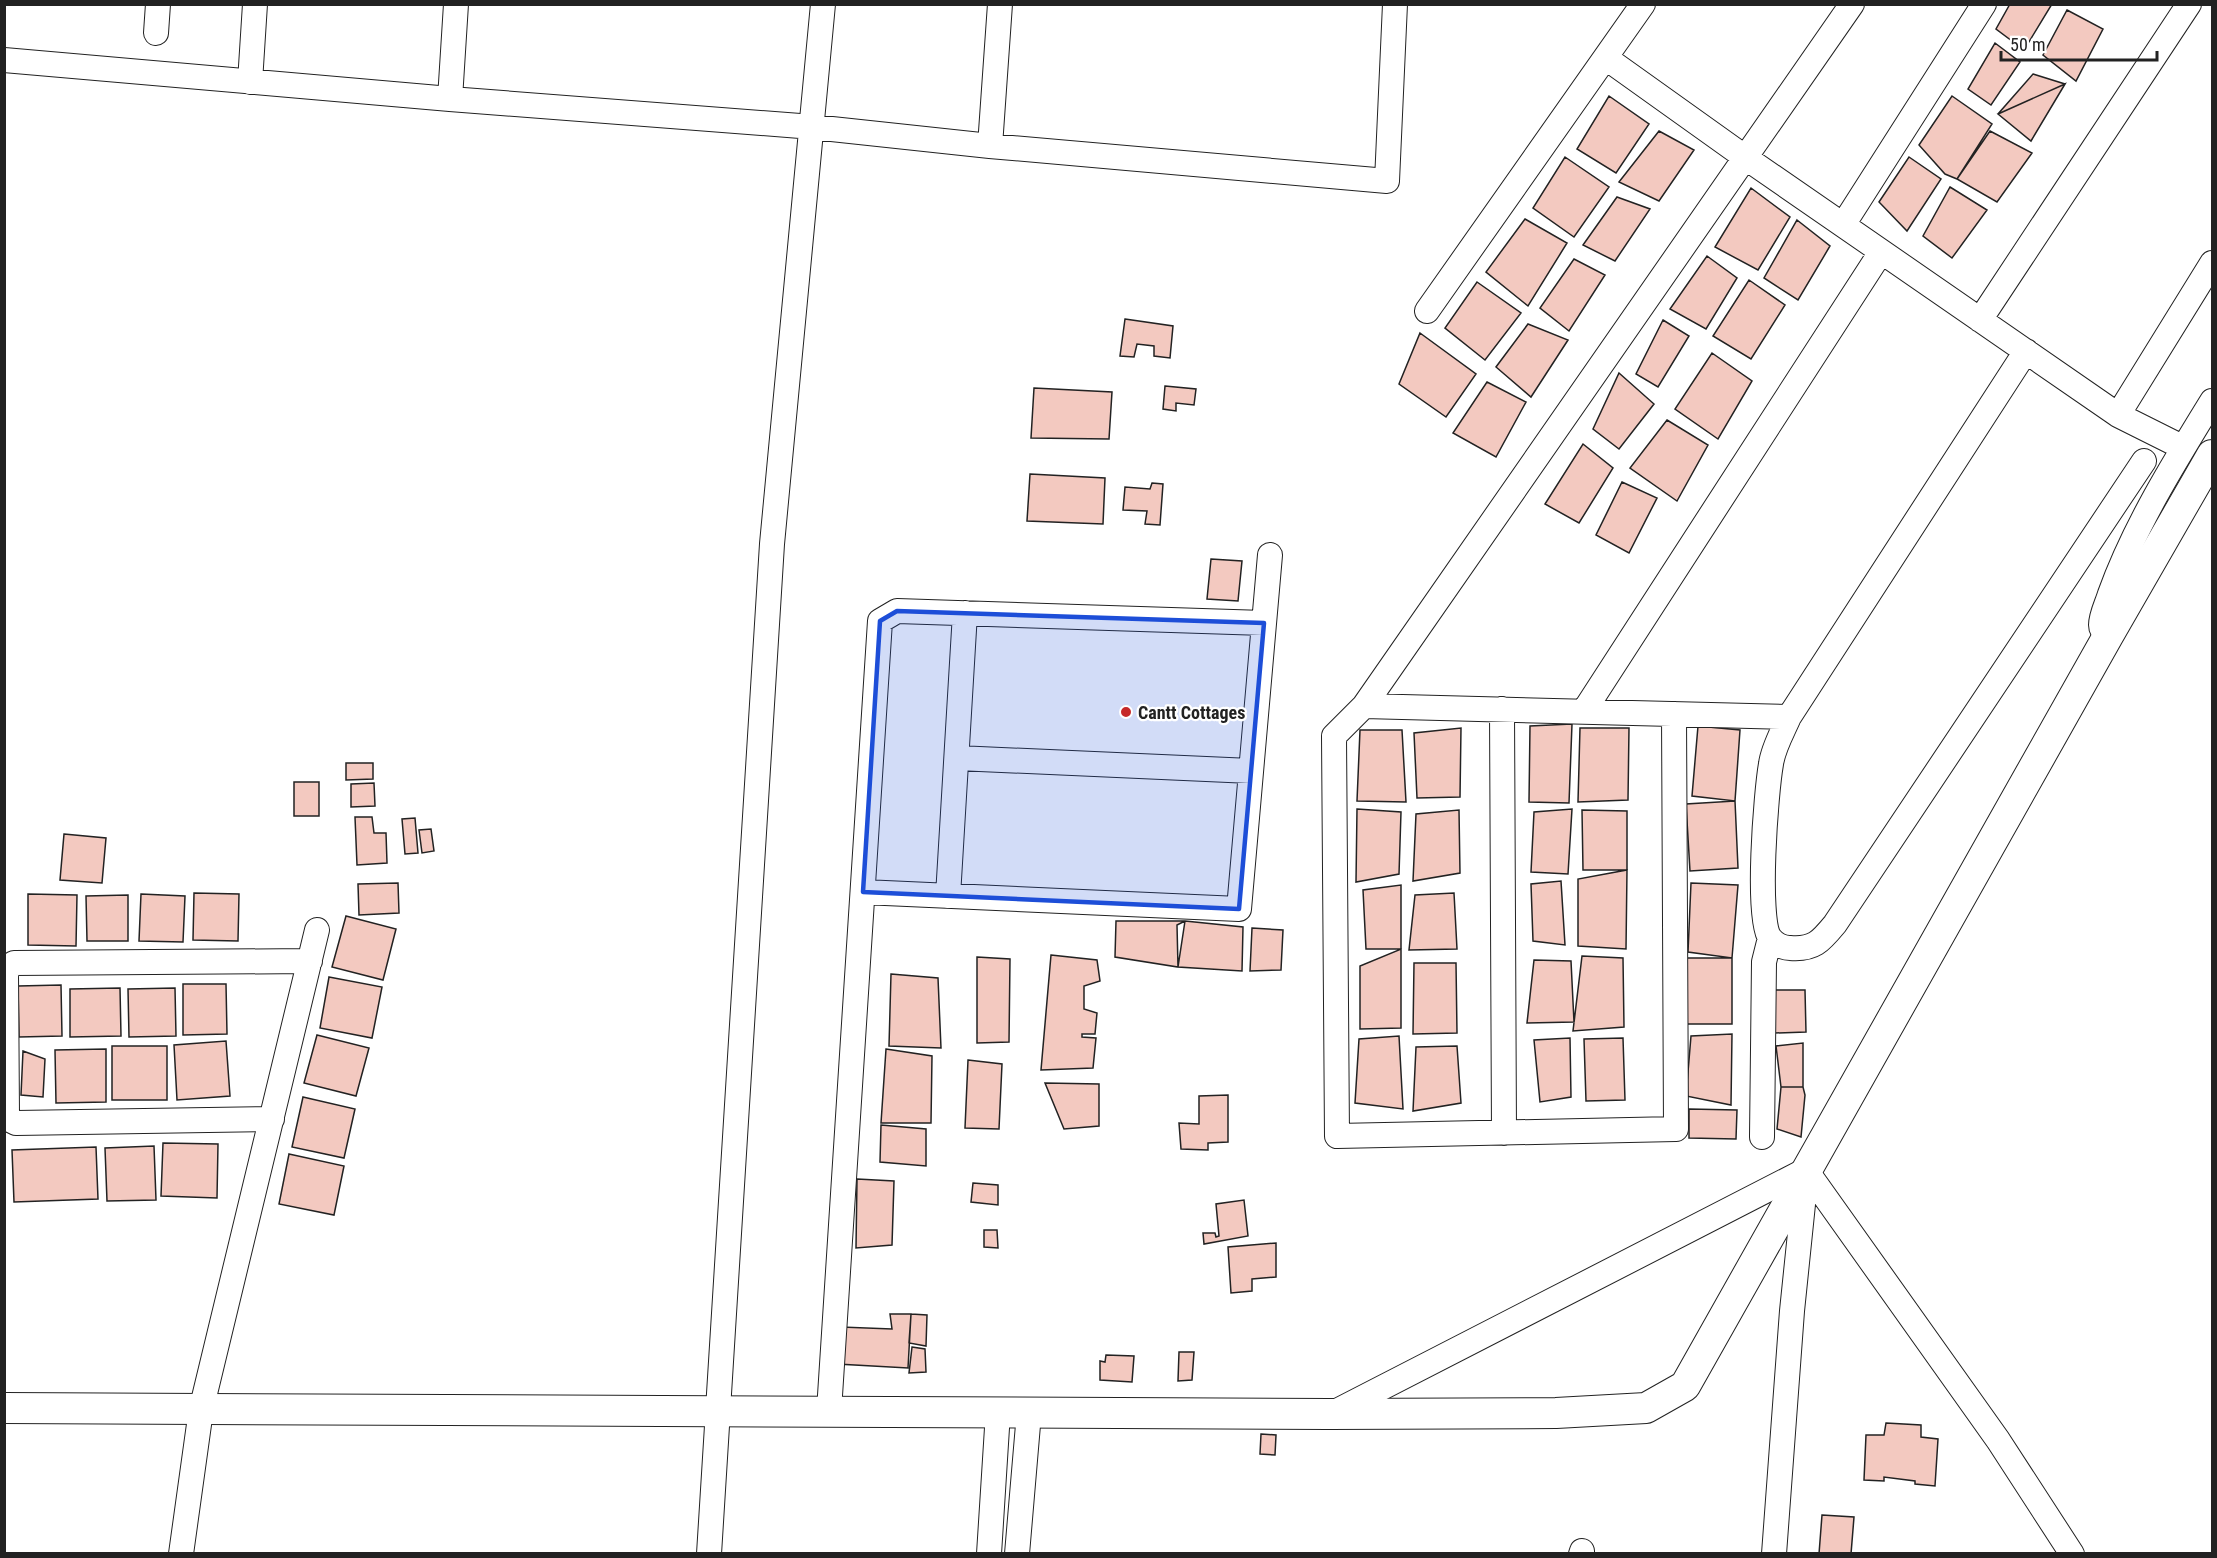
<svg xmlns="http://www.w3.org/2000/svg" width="2217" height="1558" font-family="'Roboto Condensed',sans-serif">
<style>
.building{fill:#f3c9c0;stroke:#222;stroke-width:1.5}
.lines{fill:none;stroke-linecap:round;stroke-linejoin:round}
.minor-casing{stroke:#222;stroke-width:26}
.major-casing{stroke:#222;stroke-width:32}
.minor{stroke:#fff;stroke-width:24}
.major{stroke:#fff;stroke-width:30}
.marked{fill:#1d4ed8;fill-opacity:0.2;stroke:#1d4ed8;stroke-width:4.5;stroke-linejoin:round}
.poi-dot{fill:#c62828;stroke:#fff;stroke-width:2}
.labels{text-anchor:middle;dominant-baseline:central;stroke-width:4.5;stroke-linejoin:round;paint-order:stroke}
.poi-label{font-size:18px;font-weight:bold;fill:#222;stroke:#fff;text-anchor:start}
</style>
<rect width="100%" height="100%" fill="#fff"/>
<path class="building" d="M2010 4H2052L2024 50 1996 29Z
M2067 10 2103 29 2076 81 2043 55Z
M1995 43 2020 62 1991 105 1968 89Z
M2033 74 2065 84 2031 141 1998 114Z
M2065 84 2031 141 1998 114Z
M1609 96 1649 124 1616 173 1577 149Z
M1952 96 1992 124 1957 179 1945 174 1919 145Z
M1659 131 1694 150 1659 201 1619 182Z
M1990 131 2032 153 1997 202 1957 179Z
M1565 157 1609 187 1574 237 1533 208Z
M1909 157 1941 179 1907 231 1879 202Z
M1950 187 1987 210 1952 258 1923 236Z
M1751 188 1790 217 1758 270 1715 247Z
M1617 197 1650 209 1615 261 1583 245Z
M1525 219 1567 243 1528 306 1486 272Z
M1797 220 1830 246 1798 300 1764 278Z
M1707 256 1737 278 1706 329 1670 309Z
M1574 259 1605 275 1569 331 1540 308Z
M1749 280 1785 305 1751 359 1713 336Z
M1477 282 1521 313 1485 360 1445 328Z
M1125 319 1173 326 1170 358 1154 356V346L1137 344 1134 357 1120 356Z
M1663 320 1689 336 1658 387 1636 374Z
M1528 324 1568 340 1531 397 1496 367Z
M1420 333 1476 374 1446 417 1399 384Z
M1712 353 1752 381 1718 439 1675 409Z
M1619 373 1654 404 1619 449 1593 429Z
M1487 382 1526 402 1496 457 1453 433Z
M1165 386 1196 389 1194 405 1176 403V411L1163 409Z
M1034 388 1112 392 1109 439 1031 438Z
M1667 420 1708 445 1677 501 1630 468Z
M1583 444 1613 468 1579 523 1545 504Z
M1030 474 1105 478 1103 524 1027 521Z
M1622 482 1657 498 1629 553 1596 535Z
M1152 483 1163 484 1160 525 1145 524 1147 511 1123 510 1125 487 1150 489Z
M1211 559 1242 561 1238 601 1207 599Z
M1572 724 1569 803 1529 802 1530 726Z
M1698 726 1740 730 1735 801 1692 796Z
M1461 728 1460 797 1417 798 1414 733Z
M1580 728H1629L1628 800 1578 802Z
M1360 730H1402L1406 802 1357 801Z
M346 763H373V779L346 780Z
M294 782H319V816H294Z
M374 783 375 806 351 807V784Z
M1735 801 1738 868 1690 871 1686 804Z
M1357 809 1401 812 1399 874 1356 882Z
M1572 809 1568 874 1531 872 1534 812Z
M1459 810 1460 873 1413 881 1416 814Z
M1582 810 1627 811V870H1583Z
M355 817H372L374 833H386L387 863 357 865Z
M415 818 418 853 405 854 402 819Z
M431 829 434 851 422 853 419 830Z
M64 834 106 838 102 883 60 880Z
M1627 870 1626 949 1578 946V879Z
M1561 881 1565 945 1533 941 1531 884Z
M398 883 399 913 359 915 358 884Z
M1691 883 1738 885 1732 958 1688 952Z
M1401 885V949H1366L1363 890Z
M194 893 239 894 238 941 193 940Z
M1454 893 1457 949 1409 950 1415 895Z
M28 894 77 895 76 946 28 945Z
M141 894 185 896 183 942 139 941Z
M128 895V941H87L86 896Z
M346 916 396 929 383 980 332 967Z
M1116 921H1185L1177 925 1178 967 1115 957Z
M1185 921 1243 927 1242 971 1178 967Z
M1252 928 1283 930 1281 970 1250 971Z
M1401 949V1028L1360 1029V966Z
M1051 955 1097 960 1100 981 1084 986V1009L1097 1013 1095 1034H1082V1037L1096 1038 1093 1068 1041 1070Z
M1582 956 1623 958 1624 1027 1573 1031Z
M977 957 1010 959 1009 1042 977 1043Z
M1687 958H1732V1024H1686Z
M1534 960 1571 961 1574 1022 1527 1023Z
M1414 963H1456L1457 1033 1413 1034Z
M891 974 938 978 941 1048 889 1046Z
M329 977 382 987 372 1038 320 1028Z
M183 984H226L227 1034 183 1035Z
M61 985 62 1036 19 1037 18 986Z
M120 988 121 1036 70 1037V989Z
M175 988 176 1036 129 1037 128 989Z
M1775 990H1805L1806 1032 1775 1033Z
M1732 1034 1731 1105 1686 1096 1691 1036Z
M317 1035 369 1048 356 1096 304 1083Z
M1399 1036 1403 1109 1355 1103 1359 1039Z
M1570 1038 1571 1097 1540 1102 1534 1040Z
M1623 1038 1625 1100 1586 1101 1584 1039Z
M226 1041 230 1096 177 1100 174 1045Z
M1803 1043V1087H1781L1776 1046Z
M112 1046H167V1100H112Z
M1457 1046 1461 1103 1413 1111 1416 1047Z
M106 1049V1102L56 1103 55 1050Z
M886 1049 932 1056 931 1123H881Z
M23 1051 45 1059 43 1097 21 1095Z
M968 1060 1002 1064 999 1129 965 1128Z
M1045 1083 1099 1084V1126L1064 1129Z
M1781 1087H1803L1805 1095 1801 1137 1777 1129Z
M1228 1095V1142L1208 1143V1150L1181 1149 1179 1123 1199 1124V1096Z
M303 1097 355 1109 344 1158 292 1147Z
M1689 1109 1737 1110 1736 1139 1689 1138Z
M881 1125 926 1129V1166L880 1162Z
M163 1143 218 1144 217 1198 161 1196Z
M154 1146 156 1200 107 1201 105 1148Z
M96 1147 98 1199 14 1202 12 1150Z
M289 1154 344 1166 334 1215 279 1204Z
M857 1179 894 1181 892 1245 856 1248Z
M973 1183 998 1185V1205L971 1202Z
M1244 1200 1248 1236 1204 1244 1203 1233H1215L1216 1237 1219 1236 1216 1204Z
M984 1230H997L998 1248 984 1247Z
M1276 1243V1277L1252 1279V1291L1231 1293 1228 1247Z
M890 1314H911L908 1368 837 1364 841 1327 892 1329Z
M911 1314 927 1315 926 1346 909 1343Z
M912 1347 925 1349 926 1372 909 1373Z
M1179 1352H1194L1192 1380 1178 1381Z
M1106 1355 1134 1356 1132 1382 1100 1380V1361L1105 1362Z
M1886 1423 1921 1425V1437L1938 1439 1935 1486 1915 1484V1481L1884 1477V1481L1864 1480 1866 1435H1884Z
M1261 1434 1276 1435 1275 1455 1260 1454Z
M1822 1515 1854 1517 1851 1554H1819Z"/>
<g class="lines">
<defs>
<path id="minor" d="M156 33 158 4
M1606 58 1746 158 2118 415 2182 447
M4 60 450 99 813 127 990 146 1387 181 1395 4
M250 82 255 4
M450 99 456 4
M990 146 1000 4
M1843 225 1984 4
M1427 311 1643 4
M1980 320 2189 4
M2118 415 2212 263
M2108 636C2104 633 2101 630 2101 625 2101 615 2107 604 2110 594 2134 527 2175 461 2212 401
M1364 706 1789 717 2026 351
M1502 709 1504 1133
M1584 711 1881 252
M1674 714 1676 1129 1337 1136 1334 736 1364 706 1852 4
M1789 717C1783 731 1773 748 1771 764 1766 792 1756 919 1770 938 1775 944 1783 948 1790 948 1814 950 1821 941 1835 924L2144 461
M957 758 1251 771
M863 892 1239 909 1270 555
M948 896 965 613
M272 1119 16 1123 10 1120 7 1114 6 974 9 966 14 963 310 961
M1762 1137 1764 962 1770 938
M1806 1170 1998 1440 2072 1554
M829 1411 880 621 897 611 1264 623
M1331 1414 1806 1170
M181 1554 201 1410 317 930
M709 1554 772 544 823 4
M989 1554 998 1412
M1017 1554 1029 1413
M1581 1554 1582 1551
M1774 1554 1792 1311 1806 1175"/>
<path id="major" d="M4 1408 1329 1414 1556 1413 1646 1408 1685 1386 2108 636 2212 455"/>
</defs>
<use href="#minor" class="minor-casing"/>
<use href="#major" class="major-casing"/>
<use href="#minor" class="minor"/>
<use href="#major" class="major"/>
</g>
<path class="marked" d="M897 611 1264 623 1239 909 863 892 880 621Z"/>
<circle class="poi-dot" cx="1126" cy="712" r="6"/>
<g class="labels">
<g class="poi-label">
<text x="1138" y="712">Cantt Cottages</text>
</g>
</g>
<rect width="2217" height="1558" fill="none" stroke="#222222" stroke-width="12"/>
<path d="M2001 51v9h156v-9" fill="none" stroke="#222222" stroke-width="3"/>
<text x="2010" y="51" font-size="18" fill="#222222" stroke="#ffffff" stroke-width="4.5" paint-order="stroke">50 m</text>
</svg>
